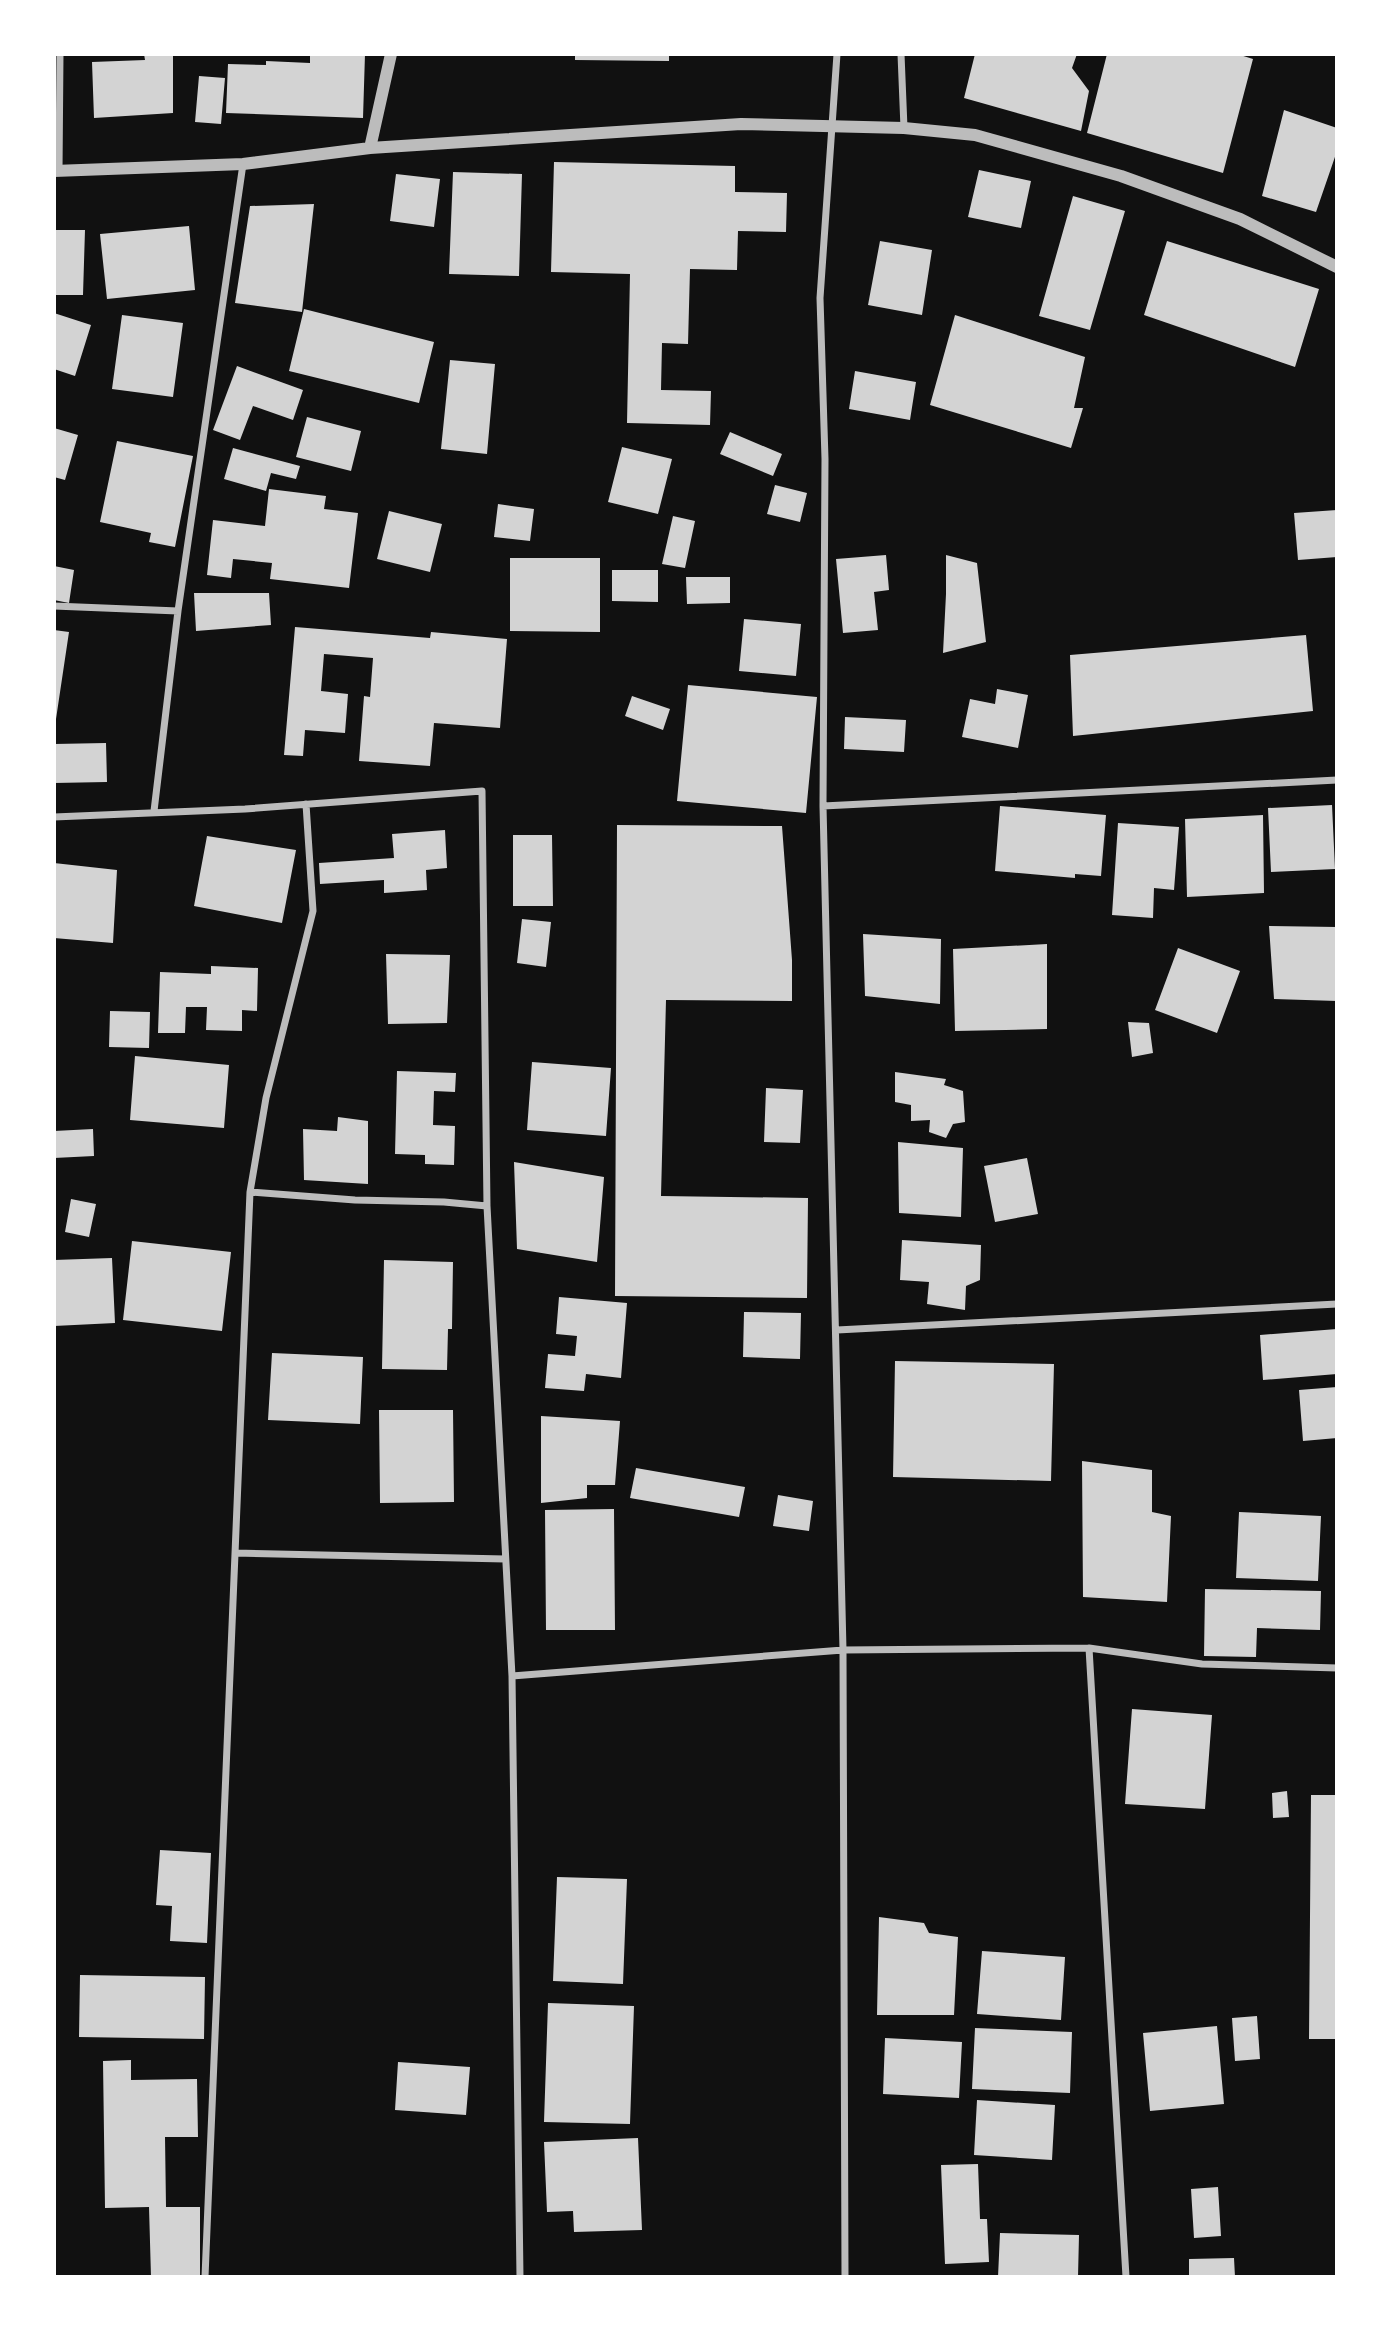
<svg xmlns="http://www.w3.org/2000/svg" width="1391" height="2331" font-family="Figtree,sans-serif">
<style>
.building{fill:#d3d3d3}
.lines{fill:none;stroke-linecap:round;stroke-linejoin:round}
.minor{stroke:#bcbcbc;stroke-width:7}
.tertiary{stroke:#bcbcbc;stroke-width:12}
</style>
<rect width="100%" height="100%" fill="#111"/>
<path class="building" d="M144 54H173V113L94 118 92 62 145 60Z
M310 54H365L363 118 226 113 228 64 266 65V61L310 63Z
M575 54H669V61L575 60Z
M975 54H1077L1072 68 1089 91 1081 131 964 98Z
M1107 54H1237L1253 59 1223 173 1087 133Z
M199 76 225 78 221 124 195 122Z
M1284 110 1337 128V151L1316 212 1262 196Z
M554 162 735 166V192L787 193 786 232 738 231 737 270 690 269 688 344 662 343 661 390 711 391 710 425 627 423 630 274 551 272Z
M979 170 1031 181 1021 228 968 217Z
M453 172 522 174 519 276 449 274Z
M396 174 440 179 434 227 390 221Z
M1073 196 1125 211 1090 330 1039 316Z
M314 204 302 312 235 303 250 206Z
M189 226 195 290 107 299 100 234Z
M54 230H85L83 295H54Z
M880 241 932 250 922 315 868 305Z
M1167 241 1319 289 1295 367 1144 315Z
M304 309 434 342 419 403 289 371Z
M54 313 91 325 75 376 54 369Z
M122 315 183 323 173 397 112 389Z
M955 315 1085 357 1074 408H1083L1071 448 930 405Z
M450 360 495 364 487 454 441 449Z
M237 366 303 390 293 420 253 406 240 440 213 430Z
M855 371 916 382 910 420 849 409Z
M307 417 361 431 351 471 296 457Z
M54 428 78 435 65 480 54 477Z
M730 432 782 454 773 476 720 454Z
M117 441 193 456 175 547 149 542 151 533 100 522Z
M622 447 672 459 658 514 608 502Z
M233 448 300 466 296 479 271 473 266 491 224 479Z
M775 485 807 493 800 522 767 514Z
M269 489 326 496 324 509 358 513 349 588 270 579 272 563 233 559 231 578 207 575 213 520 265 526Z
M498 504 534 509 530 541 494 537Z
M1337 510V557L1298 560 1294 513Z
M389 511 442 524 430 572 377 559Z
M673 516 695 521 685 568 662 564Z
M886 555 889 590 874 592 878 630 843 633 836 559Z
M946 555 977 563 986 642 943 653 946 594Z
M510 558H600V632L510 631Z
M54 566 74 570 69 603 54 600Z
M612 570H658V602L612 601Z
M686 577H730V603L687 604Z
M194 593H269L271 625 196 631Z
M744 619 801 624 796 676 739 671Z
M295 627 430 638 431 632 507 639 500 728 434 723 430 766 359 761 364 696 370 697 373 658 324 654 321 691 348 694 345 733 305 730 303 756 284 755Z
M54 630 69 632 56 719H54Z
M1306 635 1313 711 1073 736 1070 655Z
M688 685 817 697 806 813 677 801Z
M997 689 1028 695 1018 748 962 737 970 699 995 704Z
M632 696 670 709 663 730 625 716Z
M845 717 906 720 904 752 844 749Z
M106 743 107 782 54 783V744Z
M1332 805 1335 869 1271 872 1268 808Z
M1000 806 1106 815 1101 876 1075 874V878L995 871Z
M1263 815 1264 893 1187 897 1185 819Z
M1118 823 1179 827 1174 890 1154 888 1153 918 1112 915Z
M617 825 782 826 792 960V1001L666 1000 661 1196 808 1198 807 1298 615 1296Z
M445 830 447 868 426 870 427 890 384 893V880L320 884 319 863 394 858 392 834Z
M513 835H552L553 906H513Z
M207 836 296 850 282 923 194 906Z
M54 863 117 870 113 943 54 938Z
M522 919 551 922 546 967 517 963Z
M1269 926 1337 927V1001L1274 999Z
M863 934 941 939 940 1004 865 996Z
M1047 944V1029L955 1031 953 949Z
M1178 948 1240 971 1217 1033 1155 1010Z
M386 954 450 955 447 1023 388 1024Z
M211 966 258 968 257 1011 242 1010V1031L206 1030 207 1007H186L185 1033H158L160 972 211 974Z
M110 1011 150 1012 149 1048 109 1047Z
M1128 1022 1149 1023 1153 1053 1132 1057Z
M135 1056 229 1065 224 1128 130 1120Z
M532 1062 611 1068 606 1136 527 1130Z
M397 1071 456 1073 455 1092 434 1091 433 1125 455 1126 454 1165 425 1164V1155L395 1154Z
M895 1072 946 1079 944 1085 963 1091 965 1122 953 1124 946 1138 929 1132 930 1120 911 1121V1105L895 1102Z
M766 1088 803 1090 800 1143 764 1142Z
M338 1117 368 1121V1184L304 1180 303 1129 337 1131Z
M93 1129 94 1156 54 1158V1131Z
M898 1142 963 1148 961 1217 899 1213Z
M1027 1158 1038 1214 995 1222 984 1166Z
M514 1162 604 1177 597 1262 517 1249Z
M71 1199 96 1204 89 1237 65 1232Z
M902 1240 981 1245 980 1280 966 1286 965 1310 927 1304 929 1282 900 1280Z
M132 1241 231 1252 222 1331 123 1320Z
M112 1258 115 1323 54 1326V1260Z
M384 1260 453 1262 452 1329H448L447 1370 382 1369Z
M559 1297 627 1303 621 1378 586 1374 584 1391 545 1388 548 1354 575 1356 577 1336 556 1334Z
M744 1312 801 1313 800 1359 743 1357Z
M1337 1329V1374L1263 1380 1260 1335Z
M272 1353 363 1357 360 1424 268 1420Z
M895 1361 1054 1364 1051 1481 893 1477Z
M1337 1387V1438L1303 1441 1299 1390Z
M379 1410H453L454 1502 380 1503Z
M541 1416 620 1421 615 1485H587V1498L541 1503Z
M1082 1461 1152 1470V1512L1171 1516 1167 1602 1083 1597Z
M636 1468 745 1487 739 1517 630 1498Z
M778 1495 813 1501 809 1531 773 1526Z
M614 1509 615 1630H546L545 1510Z
M1239 1512 1321 1516 1318 1581 1236 1578Z
M1205 1589 1321 1591 1320 1630 1257 1628 1256 1657 1204 1656Z
M1132 1709 1212 1715 1205 1809 1125 1804Z
M1287 1791 1289 1817 1273 1818 1272 1793Z
M1311 1795H1337V2039H1309Z
M160 1850 211 1853 207 1943 170 1941 172 1906 156 1905Z
M557 1877 627 1879 623 1984 553 1981Z
M879 1917 924 1923 929 1933 958 1937 954 2015H877Z
M982 1951 1065 1957 1061 2020 977 2014Z
M80 1975 205 1977 204 2039 79 2037Z
M548 2003 634 2006 630 2124 544 2122Z
M1257 2016 1260 2059 1235 2061 1232 2018Z
M1217 2026 1224 2104 1150 2111 1143 2033Z
M975 2028 1072 2032 1070 2093 972 2089Z
M885 2038 962 2042 959 2098 883 2094Z
M131 2060V2080L197 2079 198 2137H165L166 2207H200V2277H151L149 2207 105 2208 103 2061Z
M398 2062 470 2067 466 2115 395 2110Z
M977 2100 1055 2105 1052 2160 974 2155Z
M638 2138 642 2230 574 2232 573 2211 547 2212 544 2142Z
M978 2164 980 2219H987L989 2262 945 2264 941 2165Z
M1218 2187 1221 2236 1194 2238 1191 2189Z
M1000 2233 1079 2235 1078 2277H998Z
M1234 2258 1235 2277H1189V2259Z"/>
<g class="lines">
<path class="minor" d="M837 54 820 298 825 459 823 806 843 1650 845 2277
M901 54 904 128
M59 171 60 54
M54 606 178 611
M823 806 1337 780
M154 811 178 611 243 164
M54 817 245 809 482 791 487 1206
M250 1192 355 1200 444 1202 487 1206 512 1676 520 2277
M837 1330 1337 1304
M235 1553 505 1559
M1089 1648 1126 2277
M512 1676 843 1650 1089 1648 1202 1664 1337 1668
M205 2277 250 1192 266 1098 313 911 306 804"/>
<path class="tertiary" d="M370 148 391 54
M54 171 243 164 370 148 741 124 904 128 975 135 1121 176 1240 219 1337 267"/>
</g>
<rect width="1391" height="2331" fill="none" stroke="#ffffff" stroke-width="112"/>
</svg>
